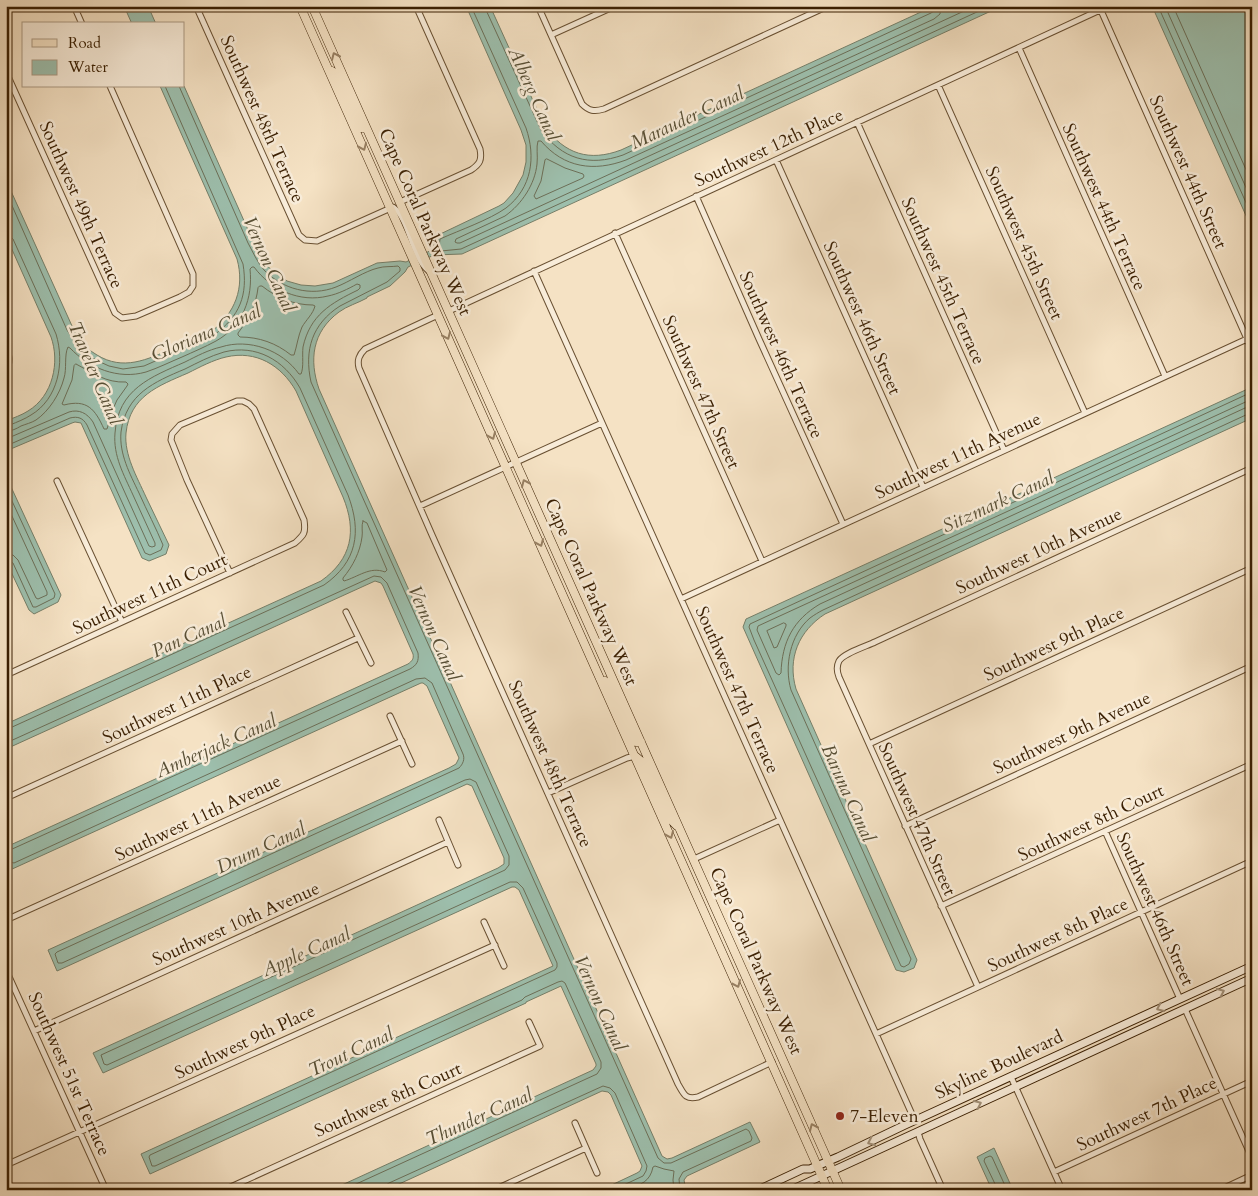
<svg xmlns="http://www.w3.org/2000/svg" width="1258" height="1196" font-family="Cardo,serif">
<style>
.water{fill:#9dbfad;stroke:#757f69}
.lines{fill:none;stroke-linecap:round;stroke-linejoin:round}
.shore{stroke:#6c6f58;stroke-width:1}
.street-casing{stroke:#695032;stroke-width:7}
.secondary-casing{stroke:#3a1f02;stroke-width:9}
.primary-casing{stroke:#3a1f02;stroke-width:9}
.street{stroke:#f8ecd9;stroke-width:5}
.secondary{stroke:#f8ecd9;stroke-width:7}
.primary{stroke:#f5e2c4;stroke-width:8}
.oneway{stroke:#988063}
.oneway2{stroke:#a29078}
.poi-dot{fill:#8f2418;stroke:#f8ecd9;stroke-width:2}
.labels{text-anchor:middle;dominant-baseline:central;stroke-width:5;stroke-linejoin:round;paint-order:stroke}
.street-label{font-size:18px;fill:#3a1f02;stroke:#f8ecd9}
.poi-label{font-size:18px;fill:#3a1f02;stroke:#f8ecd9;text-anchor:start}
.water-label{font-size:19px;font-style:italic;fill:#584f35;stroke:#f8ecd9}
</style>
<rect width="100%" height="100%" fill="#f5e2c4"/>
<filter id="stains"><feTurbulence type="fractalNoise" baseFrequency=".004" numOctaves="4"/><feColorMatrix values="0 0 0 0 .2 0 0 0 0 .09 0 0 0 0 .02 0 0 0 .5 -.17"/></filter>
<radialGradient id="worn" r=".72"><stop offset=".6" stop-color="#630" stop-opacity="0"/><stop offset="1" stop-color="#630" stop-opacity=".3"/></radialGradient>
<path class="water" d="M124 6H148L156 24H132Z
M466 6H490L545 127C565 154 589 162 621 150L934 6H1002L462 254 434 255 408 267 405 272 390 286 367 297V298C358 303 347 306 339 312 312 332 309 360 319 389L662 1156 667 1159 672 1158 750 1122 760 1142 687 1176 684 1180 686 1190H601L637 1173 640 1171 642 1166 611 1095 608 1092 602 1091 386 1190H331L593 1070 596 1066V1064L561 986 526 1002V1003L150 1174 141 1154 553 966 519 890 515 887H512L103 1073 93 1053 498 868 504 864V858L472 786 467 784 57 971 48 950 449 768 456 764 459 758 427 686 423 683H421L10 870 6 861V847L408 664C412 661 414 659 413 654L383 586 381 583 375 581 6 749V724L321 581C352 559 357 531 343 497L296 391C281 365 256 350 226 357 213 360 200 367 188 373 158 386 130 396 126 433 124 455 137 477 146 497 154 513 161 529 169 545L166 554 149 561 142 558 81 423 75 422 72 423 6 451V421C13 418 22 415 28 411 53 396 60 362 51 337L6 236V180L77 337C82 345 89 350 97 355 123 371 147 360 173 348 186 342 199 337 212 331 235 313 245 288 237 259L160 86H184L253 241 260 255 267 266 276 273 287 281 301 285 315 286 333 283 377 263 400 261 406 262 432 250 434 245V237L499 206 504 203 513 193 523 175 526 162V145L521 130Z
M1152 6H1252V229Z
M1252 387V418L825 614C799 631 787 658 796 689L917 960 914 968 904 972 896 970 743 627 746 619Z
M6 476 61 595 58 602 34 614 29 610 6 561Z
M994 1148 1013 1190H992L977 1157Z"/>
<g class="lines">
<path class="shore" d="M471 6 526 128C536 157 532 188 506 208 489 220 460 230 440 239L439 248 441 251 461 249 990 6
M486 6V10L541 130C562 159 589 167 623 155L931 13 934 11 935 6
M941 6 940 14 934 19 626 160C594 172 564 168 541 141H538C536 147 538 156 537 164 535 184 522 204 505 216L456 239 455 242 457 243H460L975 6
M1158 6 1252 216
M1165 6 1252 201
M1173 6 1252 183
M179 86 248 243C253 252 257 262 264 270 282 289 311 297 336 287 349 282 365 271 378 268 384 266 392 267 398 266L400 268V271L387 282 340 306C312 324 304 350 311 382L658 1158 664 1163H671L746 1129 749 1131 752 1138 751 1141 683 1172 679 1179 680 1190
M547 159 565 168 583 174 584 176 583 178 536 199 534 196 541 181 545 160Z
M6 192 67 330 76 344 89 356 98 361 109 366 123 369 144 366 214 335C240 316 248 295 243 264L165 86
M6 236H10L13 239 56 334C65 363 58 399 31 415 25 419 17 422 10 425H6
M260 286H262C277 298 294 305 313 305L315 306C313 314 306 320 302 327 298 336 297 346 294 355H291C276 343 259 337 240 337L238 335V333C249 319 256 305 258 288Z
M76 364C93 373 106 383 126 382L128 384 127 386 117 400 113 409 107 429H104C95 409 87 399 64 405L62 404 72 380 74 366Z
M1252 392 750 624 749 627 754 640 901 966 904 967 909 964 911 959 791 690C784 666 790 635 810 618 814 615 819 612 823 610L1248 414 1252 413
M1252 399 758 626 757 630 776 673 779 675 781 673C782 642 793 620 820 604L1245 408 1252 407
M6 431C12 431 16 429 21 426 26 424 31 423 36 420 49 411 60 394 64 378 67 369 64 355 68 347L70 348C89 368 118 380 146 372 158 368 170 362 182 357 193 352 205 347 216 341 243 326 253 298 250 269L252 267H254C271 290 300 303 328 296 338 294 348 289 357 284L360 285V288L358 290C331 303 310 315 303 347 302 356 304 367 301 374H299C282 350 249 338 221 347 208 350 197 356 185 362 151 377 118 389 115 433 113 456 124 475 133 495 140 511 148 527 155 543V546L152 547 149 546 93 422C87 413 79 409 69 412L6 439
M6 446 70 418C78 416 83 418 87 425L145 553 150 555 161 550 163 545C156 528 147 511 139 493 130 474 119 454 121 432 126 394 154 382 185 369 197 363 210 356 224 352 256 344 284 360 300 388L348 495C362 532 357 562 324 585L10 728H6
M6 488 55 594 54 598 36 607H33L13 563 10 561 6 560
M6 503 47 592V595L38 599 36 598 18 560 13 555 6 554
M363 521 367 523 387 570 385 572C370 566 358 577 344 581L343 580V578C353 566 360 552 362 537 363 532 361 526 363 521Z
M784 623 786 624V626L777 647 774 648 767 631Z
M6 743 374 576 381 577 387 583 418 653C419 661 417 665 410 669L10 850 6 851
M6 861 14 863 416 679 425 678 432 683 463 754C465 759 463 764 459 768L57 952 55 954 58 963H62L465 780 470 779 476 782 509 856V865L505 870 101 1055 104 1064 107 1065 510 882H517L523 888 557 963V967L555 970 150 1155 149 1157 152 1166H155L522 1000 525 997 558 982 562 981 565 983 601 1062V1068L597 1074 343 1190
M386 1190V1185L389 1183 603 1086 610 1088 615 1093 647 1166 646 1171 643 1176 613 1190
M628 1190C641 1184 650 1182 653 1167L655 1166 664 1169 674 1171 673 1180 674 1190
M996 1190V1186L984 1161 985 1158 990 1156 992 1157 1007 1190"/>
<defs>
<path id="street" d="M74 6 82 24
M196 6 299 235 305 240 317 241 393 207C408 217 412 253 424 266 425 268 428 270 430 272
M538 6 582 104C589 111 594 112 604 109L828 6
M1099 6 1252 350
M551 35 615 6
M1019 48 1165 376
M6 72 115 313 122 318 136 316 180 297 189 292 193 286V274L110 86
M938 85 1085 413
M857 122 1004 450
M776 160 923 487
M696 196 759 339 843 524
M400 202 471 170C480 164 482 160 480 149L416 6
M615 233 762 561
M534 271 915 1121
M449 311 1100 10
M438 315 365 349C359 355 357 360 359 368L432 535 678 1084C684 1094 685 1100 698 1097L772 1062
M6 346C9 353 11 363 6 369
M57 481 122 622
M420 506 602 423
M681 599 1247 339
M346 612 371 663
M6 675 295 543C304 535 306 533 304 520L254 409 249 404 243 401H237L180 425 172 434 171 440 187 480 230 573
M390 716 412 764
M869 744 1252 568
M548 793 627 758 635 756
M6 798 358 638
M439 820 458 865
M905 826 1252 666
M1105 831 1180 999
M694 859 780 820
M941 906 1252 764
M6 920 402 741
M484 922 504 966
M6 970 106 1190
M978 987 839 677C837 672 836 667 839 661 844 653 867 646 875 642L1252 468
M1185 1009 1252 1158
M34 1031 448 842
M876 1034 1252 861
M1011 1077 1062 1190
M575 1123 597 1173
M918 1132 920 1139 943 1190
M6 1165 495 945
M1054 1172 1252 1081
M6 1184 9 1190
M224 1190 540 1046 529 1022
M494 1190 586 1148
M1220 1190 1252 1175"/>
<path id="secondary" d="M758 1190 803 1169H810L838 1157 905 1125 1252 966
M791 1190 1252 978"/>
<path id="primary" d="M300 6 828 1190
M312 6 841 1190
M332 71 339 79 360 126 362 128 366 127
M605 681 612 690 634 740 636 742H641
M635 756 646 765 670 819 677 826"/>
</defs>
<use href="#street" class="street-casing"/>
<use href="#secondary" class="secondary-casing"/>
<use href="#primary" class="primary-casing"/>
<use href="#street" class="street"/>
<use href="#secondary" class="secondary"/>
<use href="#primary" class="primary"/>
</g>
<defs><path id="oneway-chevron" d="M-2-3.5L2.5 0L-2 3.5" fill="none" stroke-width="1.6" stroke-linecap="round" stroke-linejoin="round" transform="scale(1.25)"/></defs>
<g class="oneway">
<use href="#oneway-chevron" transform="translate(335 56) rotate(-114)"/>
<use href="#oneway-chevron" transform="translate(363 147) rotate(66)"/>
<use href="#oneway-chevron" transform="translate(447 336) rotate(66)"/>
<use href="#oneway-chevron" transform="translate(492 436) rotate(66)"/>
<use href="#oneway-chevron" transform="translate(525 483) rotate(-114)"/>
<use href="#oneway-chevron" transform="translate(540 543) rotate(66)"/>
<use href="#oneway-chevron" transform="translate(670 835) rotate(66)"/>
<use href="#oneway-chevron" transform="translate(737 984) rotate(66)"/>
<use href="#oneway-chevron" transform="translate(813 1127) rotate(-114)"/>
</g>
<g class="oneway2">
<use href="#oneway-chevron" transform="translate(1221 992) rotate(-25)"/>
<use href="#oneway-chevron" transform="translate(1160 1008) rotate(155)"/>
<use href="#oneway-chevron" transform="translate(978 1104) rotate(-25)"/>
<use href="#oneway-chevron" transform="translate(871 1142) rotate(155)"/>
</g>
<circle class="poi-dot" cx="840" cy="1116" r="5"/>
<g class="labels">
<g class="street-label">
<text transform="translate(262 119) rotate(66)">Southwest 48th Terrace</text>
<text transform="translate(769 148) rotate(-25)">Southwest 12th Place</text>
<text transform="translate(1188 172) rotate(66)">Southwest 44th Street</text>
<text transform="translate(81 205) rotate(66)">Southwest 49th Terrace</text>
<text transform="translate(1104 207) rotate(66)">Southwest 44th Terrace</text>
<text transform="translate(425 222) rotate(66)">Cape Coral Parkway West</text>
<text transform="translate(1024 243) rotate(66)">Southwest 45th Street</text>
<text transform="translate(943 281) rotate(66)">Southwest 45th Terrace</text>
<text transform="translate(862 318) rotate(66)">Southwest 46th Street</text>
<text transform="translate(781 355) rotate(66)">Southwest 46th Terrace</text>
<text transform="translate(701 392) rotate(66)">Southwest 47th Street</text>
<text transform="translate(958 456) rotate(-25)">Southwest 11th Avenue</text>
<text transform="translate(1039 551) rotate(-25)">Southwest 10th Avenue</text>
<text transform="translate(591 592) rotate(66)">Cape Coral Parkway West</text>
<text transform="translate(150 594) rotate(-25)">Southwest 11th Court</text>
<text transform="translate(1054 644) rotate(-25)">Southwest 9th Place</text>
<text transform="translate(737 690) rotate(66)">Southwest 47th Terrace</text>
<text transform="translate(177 705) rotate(-25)">Southwest 11th Place</text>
<text transform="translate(1072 733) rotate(-25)">Southwest 9th Avenue</text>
<text transform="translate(550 764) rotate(66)">Southwest 48th Terrace</text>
<text transform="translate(198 818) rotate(-25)">Southwest 11th Avenue</text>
<text transform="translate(917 819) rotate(66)">Southwest 47th Street</text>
<text transform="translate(1091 823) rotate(-25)">Southwest 8th Court</text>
<text transform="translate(1155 909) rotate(66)">Southwest 46th Street</text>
<text transform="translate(236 924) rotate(-24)">Southwest 10th Avenue</text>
<text transform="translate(1058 935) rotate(-25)">Southwest 8th Place</text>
<text transform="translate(756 961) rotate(66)">Cape Coral Parkway West</text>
<text transform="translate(245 1042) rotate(-25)">Southwest 9th Place</text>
<text transform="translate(999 1065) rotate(-25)">Skyline Boulevard</text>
<text transform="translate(69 1074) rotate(66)">Southwest 51st Terrace</text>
<text transform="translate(388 1100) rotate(-24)">Southwest 8th Court</text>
<text transform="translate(1147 1114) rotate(-25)">Southwest 7th Place</text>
</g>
<g class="poi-label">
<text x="850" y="1116">7-Eleven</text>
</g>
<g class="water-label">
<text transform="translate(534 94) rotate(66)">Alberg Canal</text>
<text transform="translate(687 118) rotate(-25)">Marauder Canal</text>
<text transform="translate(269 264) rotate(66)">Vernon Canal</text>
<text transform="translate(206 333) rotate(-23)">Gloriana Canal</text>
<text transform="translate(95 373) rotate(67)">Traveler Canal</text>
<text transform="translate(998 502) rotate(-25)">Sitzmark Canal</text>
<text transform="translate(434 633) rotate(66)">Vernon Canal</text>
<text transform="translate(189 636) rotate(-24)">Pan Canal</text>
<text transform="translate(216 746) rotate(-24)">Amberjack Canal</text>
<text transform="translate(848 793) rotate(66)">Baruna Canal</text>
<text transform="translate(261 848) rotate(-25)">Drum Canal</text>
<text transform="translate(306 952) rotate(-24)">Apple Canal</text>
<text transform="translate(600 1003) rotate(66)">Vernon Canal</text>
<text transform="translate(351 1052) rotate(-25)">Trout Canal</text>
<text transform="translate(479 1117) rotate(-24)">Thunder Canal</text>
</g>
</g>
<rect width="1258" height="1196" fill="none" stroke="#f5e2c4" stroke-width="25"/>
<rect x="8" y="8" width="1243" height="1181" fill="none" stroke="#3a1f02" stroke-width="2.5"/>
<rect x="12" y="12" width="1233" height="1171" fill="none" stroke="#3a1f02"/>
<rect x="22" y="22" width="162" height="65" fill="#f8ecd9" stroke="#ac9a83"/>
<rect x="32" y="39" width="25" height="8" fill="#f5e2c4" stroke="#ac9a83"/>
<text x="68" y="48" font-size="15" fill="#3a1f02">Road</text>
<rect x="32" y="60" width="25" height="15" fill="#9dbfad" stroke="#ac9a83"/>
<text x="68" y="72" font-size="15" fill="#3a1f02">Water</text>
<rect width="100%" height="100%" filter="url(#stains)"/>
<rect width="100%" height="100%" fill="url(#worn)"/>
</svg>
